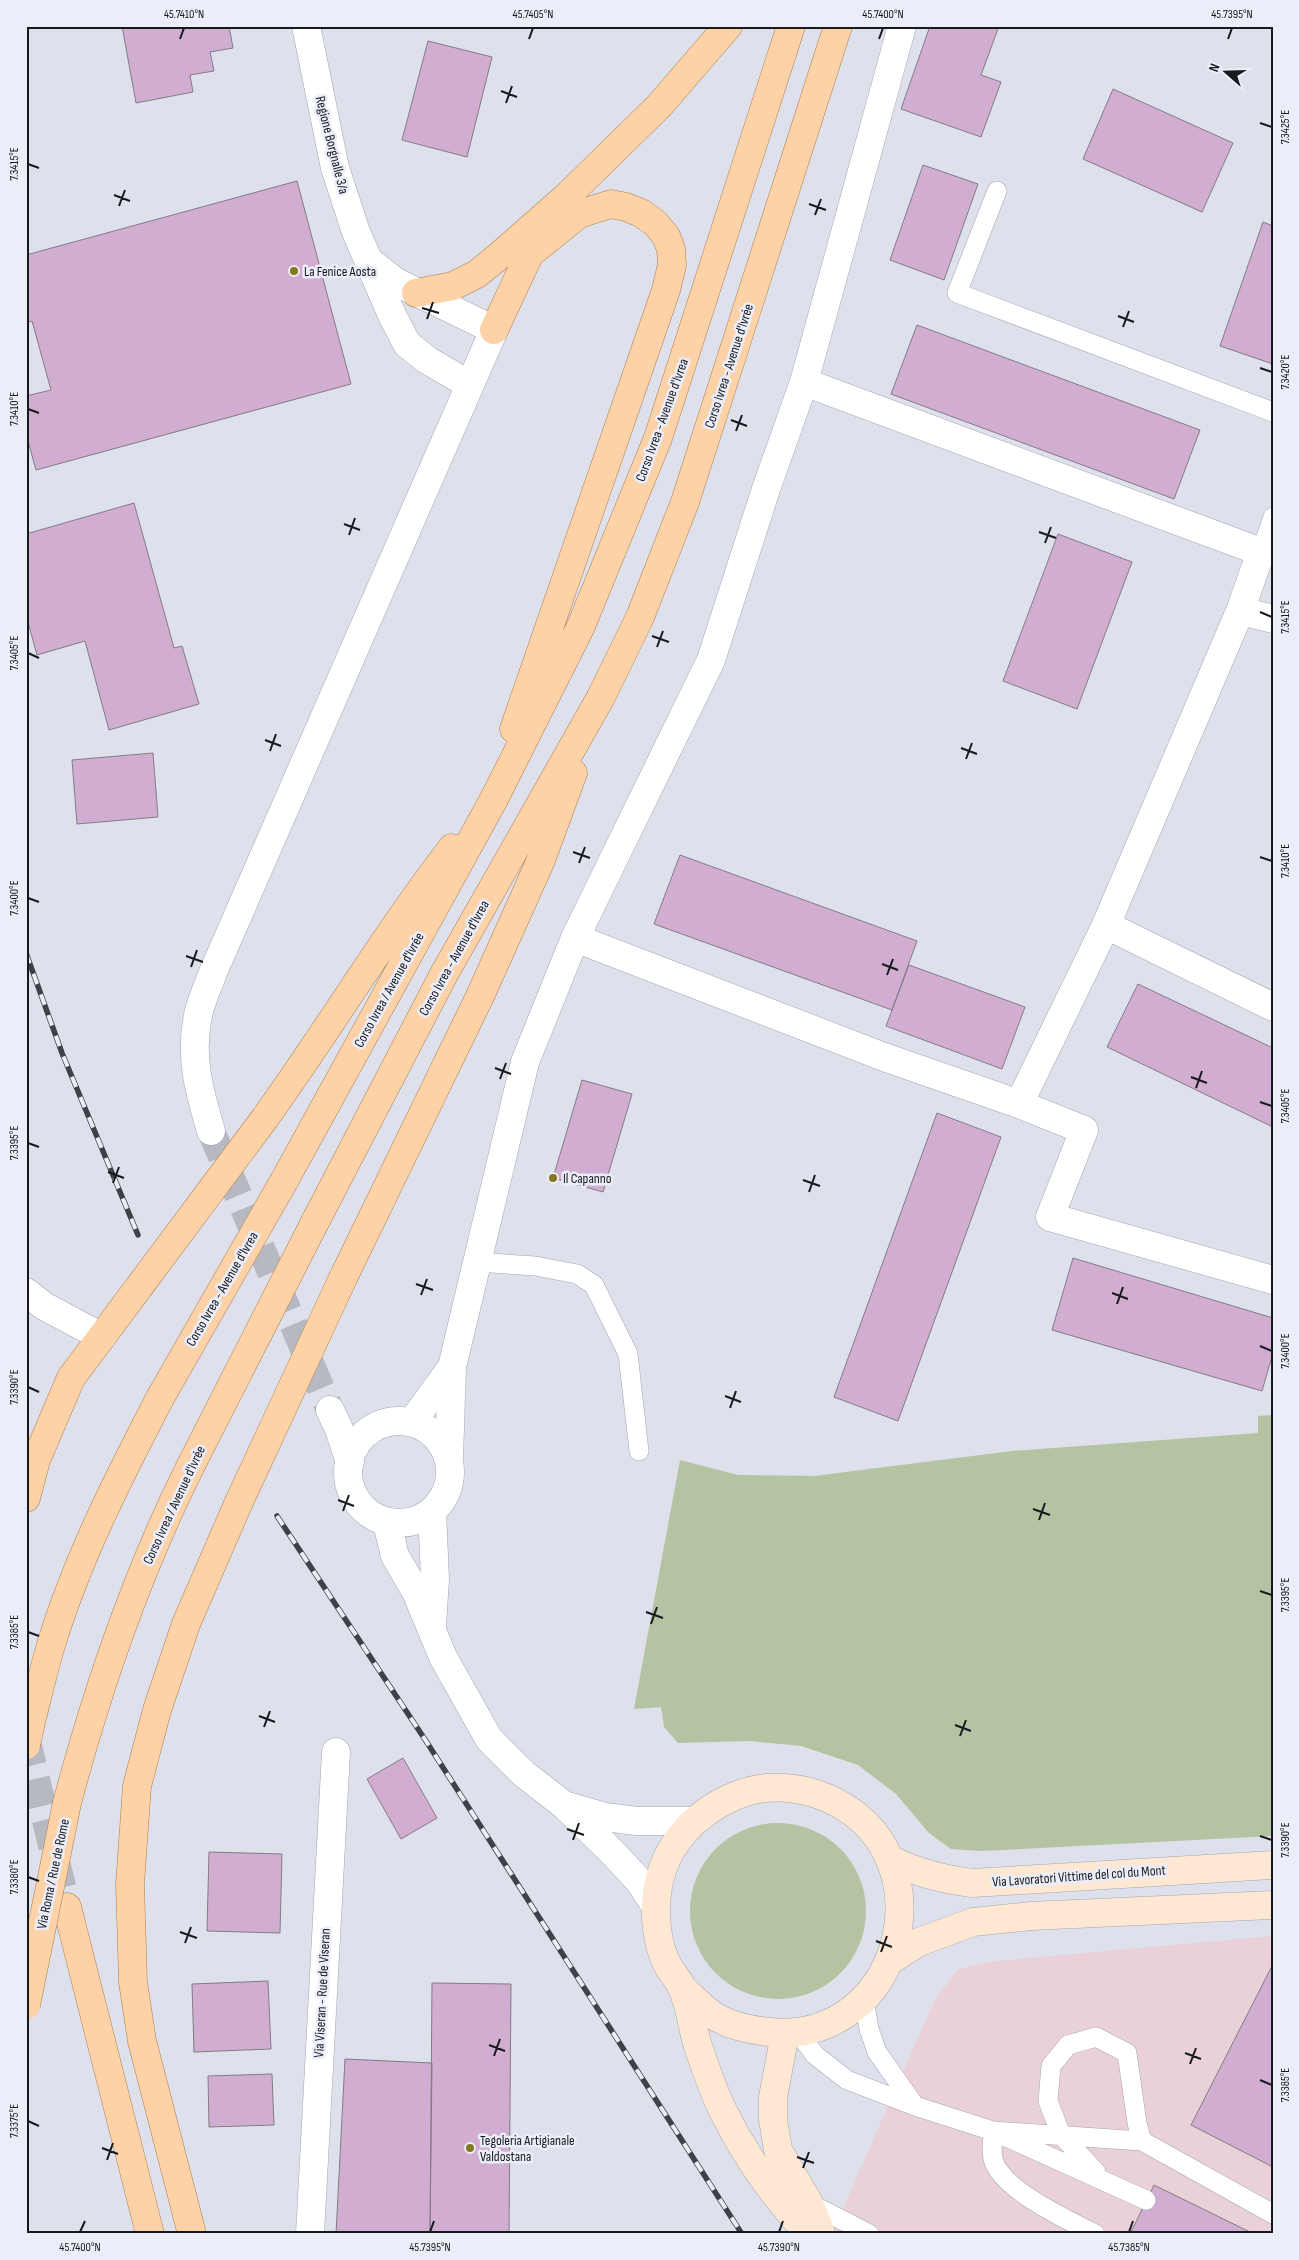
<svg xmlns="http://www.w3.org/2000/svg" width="1299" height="2260" font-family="'Sofia Sans Condensed',sans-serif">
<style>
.industrial{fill:#ead0d7}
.green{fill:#b4c3a2}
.building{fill:#d1add2;stroke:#837c83}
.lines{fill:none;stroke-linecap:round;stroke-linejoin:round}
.street-tunnel{stroke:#b6b9c2;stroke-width:28;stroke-dasharray:28 14;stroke-linecap:butt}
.primary-tunnel{stroke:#b6b9c2;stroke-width:28;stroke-dasharray:28 14;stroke-linecap:butt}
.lane-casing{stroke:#a3a6b0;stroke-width:20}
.street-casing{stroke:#a3a6b0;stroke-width:29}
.secondary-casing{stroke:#a3a6b0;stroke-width:29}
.primary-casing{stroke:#ac7e51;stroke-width:29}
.lane{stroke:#fff;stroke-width:19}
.street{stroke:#fff;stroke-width:28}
.secondary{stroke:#fee8d3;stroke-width:28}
.primary{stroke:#fdd2a7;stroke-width:28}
.rail-casing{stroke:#404147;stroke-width:5.5}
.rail{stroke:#ebeef9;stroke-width:4;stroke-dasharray:11;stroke-linecap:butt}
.primary-bridge-casing{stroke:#ac7e51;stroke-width:29;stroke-linecap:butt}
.primary-bridge{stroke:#fdd2a7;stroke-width:28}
.ticks{fill:none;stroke:#18191d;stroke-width:2}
.poi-dot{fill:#84771c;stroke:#ebeef9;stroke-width:2}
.labels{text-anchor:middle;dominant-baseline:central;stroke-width:5;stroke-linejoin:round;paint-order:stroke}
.street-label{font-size:14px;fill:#18191d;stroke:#ebeef9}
.poi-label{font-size:14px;fill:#18191d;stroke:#ebeef9;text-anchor:start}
.neatline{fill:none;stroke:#18191d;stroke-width:2}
.ticks-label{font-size:12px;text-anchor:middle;fill:#18191d}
</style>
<rect width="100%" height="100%" fill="#dee1eb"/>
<path class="industrial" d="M1273 1936V2234H837L834 2229 935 1999 958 1970 987 1962Z"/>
<path class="green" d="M1273 1415V1836L982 1851 951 1849 929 1833 896 1794 858 1765 801 1746 749 1741 678 1743 664 1727 661 1707 634 1709 680 1460 738 1475 814 1476 1012 1451 1258 1433V1416Z
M690 1911a88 88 0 1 1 176 0a88 88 0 1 1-176 0Z"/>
<path class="building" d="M122 26H229L233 48 210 52 214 71 190 75 193 92 136 103Z
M930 26H999L981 75 1001 82 981 137 901 109Z
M428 41 492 57 467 157 402 140Z
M1113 89 1233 143 1202 212 1083 159Z
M923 165 978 184 944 280 890 260Z
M297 181 351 384 36 470 26 434V396L51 390 32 321 26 323V255Z
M1263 222 1273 226V364L1220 346Z
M917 325 1200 430 1174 499 891 394Z
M134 503 174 648 182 646 199 704 109 730 85 641 37 655 26 615V534Z
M1058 534 1132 562 1077 709 1003 681Z
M153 753 158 817 77 824 72 760Z
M680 855 917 941 892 1010 654 924Z
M909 965 1025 1007 1002 1069 886 1026Z
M1138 984 1273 1048V1127L1107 1047Z
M582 1080 632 1094 603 1192 553 1178Z
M937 1113 1001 1137 898 1421 834 1397Z
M1073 1258 1273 1318V1353L1262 1391 1052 1330Z
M403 1758 437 1818 401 1839 367 1779Z
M209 1852 282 1854 280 1933 207 1931Z
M1273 1964V2167L1191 2125Z
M268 1981 271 2049 194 2052 192 1984Z
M432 1983 511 1984 509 2234H430Z
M345 2059 432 2063 430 2234H336Z
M272 2074 274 2125 209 2127 208 2076Z
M1154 2185 1254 2234H1130Z"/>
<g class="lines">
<path class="street-tunnel" d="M211 1131 330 1410"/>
<path class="primary-tunnel" d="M26 1738 67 1907"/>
<defs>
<path id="lane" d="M997 191 957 293 1273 412
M1261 552 1273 517
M476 1262 535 1266 577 1274 594 1285 628 1354 639 1451
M864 1999 869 2029 877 2052 915 2106
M798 2032 815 2055 847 2080 915 2106 993 2131 1142 2141 1273 2214
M1096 2172 1061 2135 1048 2101 1051 2066 1068 2045 1096 2037 1127 2053 1137 2123 1142 2141
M809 2203 869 2234
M1095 2234C1068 2220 1001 2190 993 2159 991 2151 993 2140 993 2131L1146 2200"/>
<path id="street" d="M306 26 335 168 356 232 392 315 407 344 427 360 470 385
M1240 611 1273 619
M1106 925 1273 1007
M575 938 884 1057 1019 1104 1106 925 1240 611 1261 552 804 382
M1019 1104 1084 1130 1050 1217 1273 1280
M211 1131C200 1093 190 1061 197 1021 199 1004 208 987 214 970L494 330 396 282 369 261
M26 1292 44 1306 102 1337
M330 1410 339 1429 350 1462
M348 1472a51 51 0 1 1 102 0a51 51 0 1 1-102 0Z
M412 1422 452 1367
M449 1457 452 1367 525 1062 575 938 711 660 766 489 804 382 902 26
M387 1523 395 1556 416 1592 443 1657 489 1739 524 1774 564 1805 613 1853 639 1881 655 1905
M432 1625 435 1579 432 1511
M567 1806 605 1817 637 1821H694
M310 2234 336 1752"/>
<path id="secondary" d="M890 1859C916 1873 942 1879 972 1883L1273 1865
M891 1960 919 1942 973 1922 1031 1916 1273 1905
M683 1989C692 1997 701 2006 710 2013 727 2026 750 2030 770 2032 905 2045 951 1851 827 1798 799 1786 764 1783 735 1796 694 1813 662 1848 657 1894 654 1917 657 1945 668 1966 672 1973 679 1980 682 1988 691 2007 692 2030 699 2049 706 2070 714 2093 724 2113 746 2157 775 2198 809 2234
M785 2034 773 2097V2119L778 2150 809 2203 821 2234"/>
<path id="primary" d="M416 293 453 286 477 274 499 256 565 198 659 106 728 26
M494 330 536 240
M514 729 637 374 666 290 672 265 671 249 666 236 655 223 641 213 626 207 611 204 579 214 527 256
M265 1118C329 1029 385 935 452 848
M284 1181 494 799 581 626 658 438 791 26
M315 1222 444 974 601 697 640 617 685 502 838 26
M343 1278 481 994 541 860 573 773
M26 1498 36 1460 71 1378 139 1287
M30 1726C37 1699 43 1672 51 1645 77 1559 119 1477 160 1398
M67 1803C98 1686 137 1573 191 1465
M67 1907 150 2234
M192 2234 142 2041 133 1982 130 1884 137 1786 157 1710 186 1624 238 1504"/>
</defs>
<use href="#lane" class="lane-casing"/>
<use href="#street" class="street-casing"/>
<use href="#secondary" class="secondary-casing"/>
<use href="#primary" class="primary-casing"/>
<use href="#lane" class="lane"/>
<use href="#street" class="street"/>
<use href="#secondary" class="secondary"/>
<use href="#primary" class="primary"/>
<defs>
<path id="rail" d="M26 953 62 1053 138 1235
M277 1516 426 1741 742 2234"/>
</defs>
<use href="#rail" class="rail-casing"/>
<use href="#rail" class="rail"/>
<defs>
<path id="primary-bridge" d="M139 1287 265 1118
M160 1398 284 1181
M191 1465 315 1222
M238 1504 343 1278
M26 1745 30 1726
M26 2005 67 1803"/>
</defs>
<use href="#primary-bridge" class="primary-bridge-casing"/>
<use href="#primary-bridge" class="primary-bridge"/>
</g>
<path class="ticks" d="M180 39 184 28M529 39 533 28M879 39 883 28M1228 39 1232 28M501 91 517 97M506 103 512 86M1260 123 1272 127M28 164 39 168M114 195 130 201M809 204 826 210M119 206 125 190M815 215 821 199M422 308 439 313M1118 316 1134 322M427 319 433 302M1123 327 1129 311M1260 368 1272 372M28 409 39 413M731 420 747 426M736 431 742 415M344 524 360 530M1039 532 1056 538M349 535 355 518M1045 543 1051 527M1260 612 1272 617M652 636 669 642M657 647 663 631M28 653 39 658M265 740 281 746M961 748 977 754M270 751 276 734M966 759 972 743M573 852 590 858M1260 857 1272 861M579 863 585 847M28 898 39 902M186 956 203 962M882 964 898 970M191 967 197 950M887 975 893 959M495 1068 511 1074M1191 1077 1207 1083M500 1079 506 1063M1196 1088 1202 1071M1260 1102 1272 1106M28 1143 39 1147M108 1172 124 1178M803 1180 820 1186M113 1183 119 1167M809 1192 815 1175M416 1284 433 1290M1112 1293 1128 1299M421 1295 427 1279M1117 1304 1123 1287M1260 1346 1272 1351M28 1387 39 1392M725 1396 741 1402M730 1408 736 1391M338 1500 354 1506M1033 1509 1050 1515M343 1511 349 1495M1039 1520 1045 1503M1260 1591 1272 1595M646 1612 663 1618M651 1624 657 1607M28 1632 39 1636M259 1716 275 1722M955 1725 971 1731M264 1727 270 1711M960 1736 966 1720M567 1829 584 1835M1260 1836 1272 1840M573 1840 579 1823M28 1877 39 1881M180 1932 197 1938M876 1941 892 1947M185 1943 191 1927M881 1952 887 1936M489 2045 505 2051M1185 2053 1201 2059M494 2056 500 2039M1190 2064 1196 2048M1260 2080 1272 2085M28 2121 39 2126M102 2148 118 2154M797 2157 814 2163M107 2160 113 2143M803 2168 809 2152M80 2232 85 2221M430 2232 434 2221M779 2232 783 2221M1129 2232 1133 2221"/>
<g class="poi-dot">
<circle cx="294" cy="271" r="5"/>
<circle cx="553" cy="1178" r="5"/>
<circle cx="470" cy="2148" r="5"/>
</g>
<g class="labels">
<g class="street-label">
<text transform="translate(332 145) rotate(76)">Regione Borgnalle 3/a</text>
<text transform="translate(729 366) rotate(-72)">Corso Ivrea - Avenue d'Ivrée</text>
<text transform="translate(662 420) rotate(-70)">Corso Ivrea - Avenue d'Ivrea</text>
<text transform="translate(454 958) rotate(-61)">Corso Ivrea - Avenue d'Ivrea</text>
<text transform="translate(389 990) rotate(-61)">Corso Ivrea / Avenue d'Ivrée</text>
<text transform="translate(222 1289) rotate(-60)">Corso Ivrea - Avenue d'Ivrea</text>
<text transform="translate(174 1505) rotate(-65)">Corso Ivrea / Avenue d'Ivrée</text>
<text transform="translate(53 1874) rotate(-78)">Via Roma / Rue de Rome</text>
<text transform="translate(1079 1876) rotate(-4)">Via Lavoratori Vittime del col du Mont</text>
<text transform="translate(322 1993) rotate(-87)">Via Viseran - Rue de Viseran</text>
</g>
<g class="poi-label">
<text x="304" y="271">La Fenice Aosta</text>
<text x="563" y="1178">Il Capanno</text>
<text x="480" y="2140">Tegoleria Artigianale<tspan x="480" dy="16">Valdostana</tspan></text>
</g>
</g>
<rect width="1299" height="2260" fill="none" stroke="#ebeef9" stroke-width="55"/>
<g transform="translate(1226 72) rotate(290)" stroke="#ebeef9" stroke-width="4" paint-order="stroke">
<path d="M0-4L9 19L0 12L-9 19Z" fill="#18191d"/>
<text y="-8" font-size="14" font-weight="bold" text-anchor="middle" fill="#18191d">N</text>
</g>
<rect x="28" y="28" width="1244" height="2204" class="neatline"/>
<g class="ticks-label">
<text x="184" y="18">45.7410°N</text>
<text x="533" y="18">45.7405°N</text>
<text x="883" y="18">45.7400°N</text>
<text x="1232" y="18">45.7395°N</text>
<text transform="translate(1285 127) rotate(-90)" y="4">7.3425°E</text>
<text transform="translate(14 164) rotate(-90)" y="4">7.3415°E</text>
<text transform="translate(1285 372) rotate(-90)" y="4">7.3420°E</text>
<text transform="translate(14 409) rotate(-90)" y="4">7.3410°E</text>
<text transform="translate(1285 617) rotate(-90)" y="4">7.3415°E</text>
<text transform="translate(14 653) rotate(-90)" y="4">7.3405°E</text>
<text transform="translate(1285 861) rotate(-90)" y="4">7.3410°E</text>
<text transform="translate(14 898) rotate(-90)" y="4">7.3400°E</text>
<text transform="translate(1285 1106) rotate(-90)" y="4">7.3405°E</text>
<text transform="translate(14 1143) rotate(-90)" y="4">7.3395°E</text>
<text transform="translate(1285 1351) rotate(-90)" y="4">7.3400°E</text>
<text transform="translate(14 1387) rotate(-90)" y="4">7.3390°E</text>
<text transform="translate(1285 1595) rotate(-90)" y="4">7.3395°E</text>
<text transform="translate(14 1632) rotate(-90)" y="4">7.3385°E</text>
<text transform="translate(1285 1840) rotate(-90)" y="4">7.3390°E</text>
<text transform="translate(14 1877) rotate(-90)" y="4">7.3380°E</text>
<text transform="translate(1285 2085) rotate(-90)" y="4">7.3385°E</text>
<text transform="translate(14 2121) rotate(-90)" y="4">7.3375°E</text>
<text x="80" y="2251">45.7400°N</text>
<text x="430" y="2251">45.7395°N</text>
<text x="779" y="2251">45.7390°N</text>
<text x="1129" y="2251">45.7385°N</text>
</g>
</svg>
